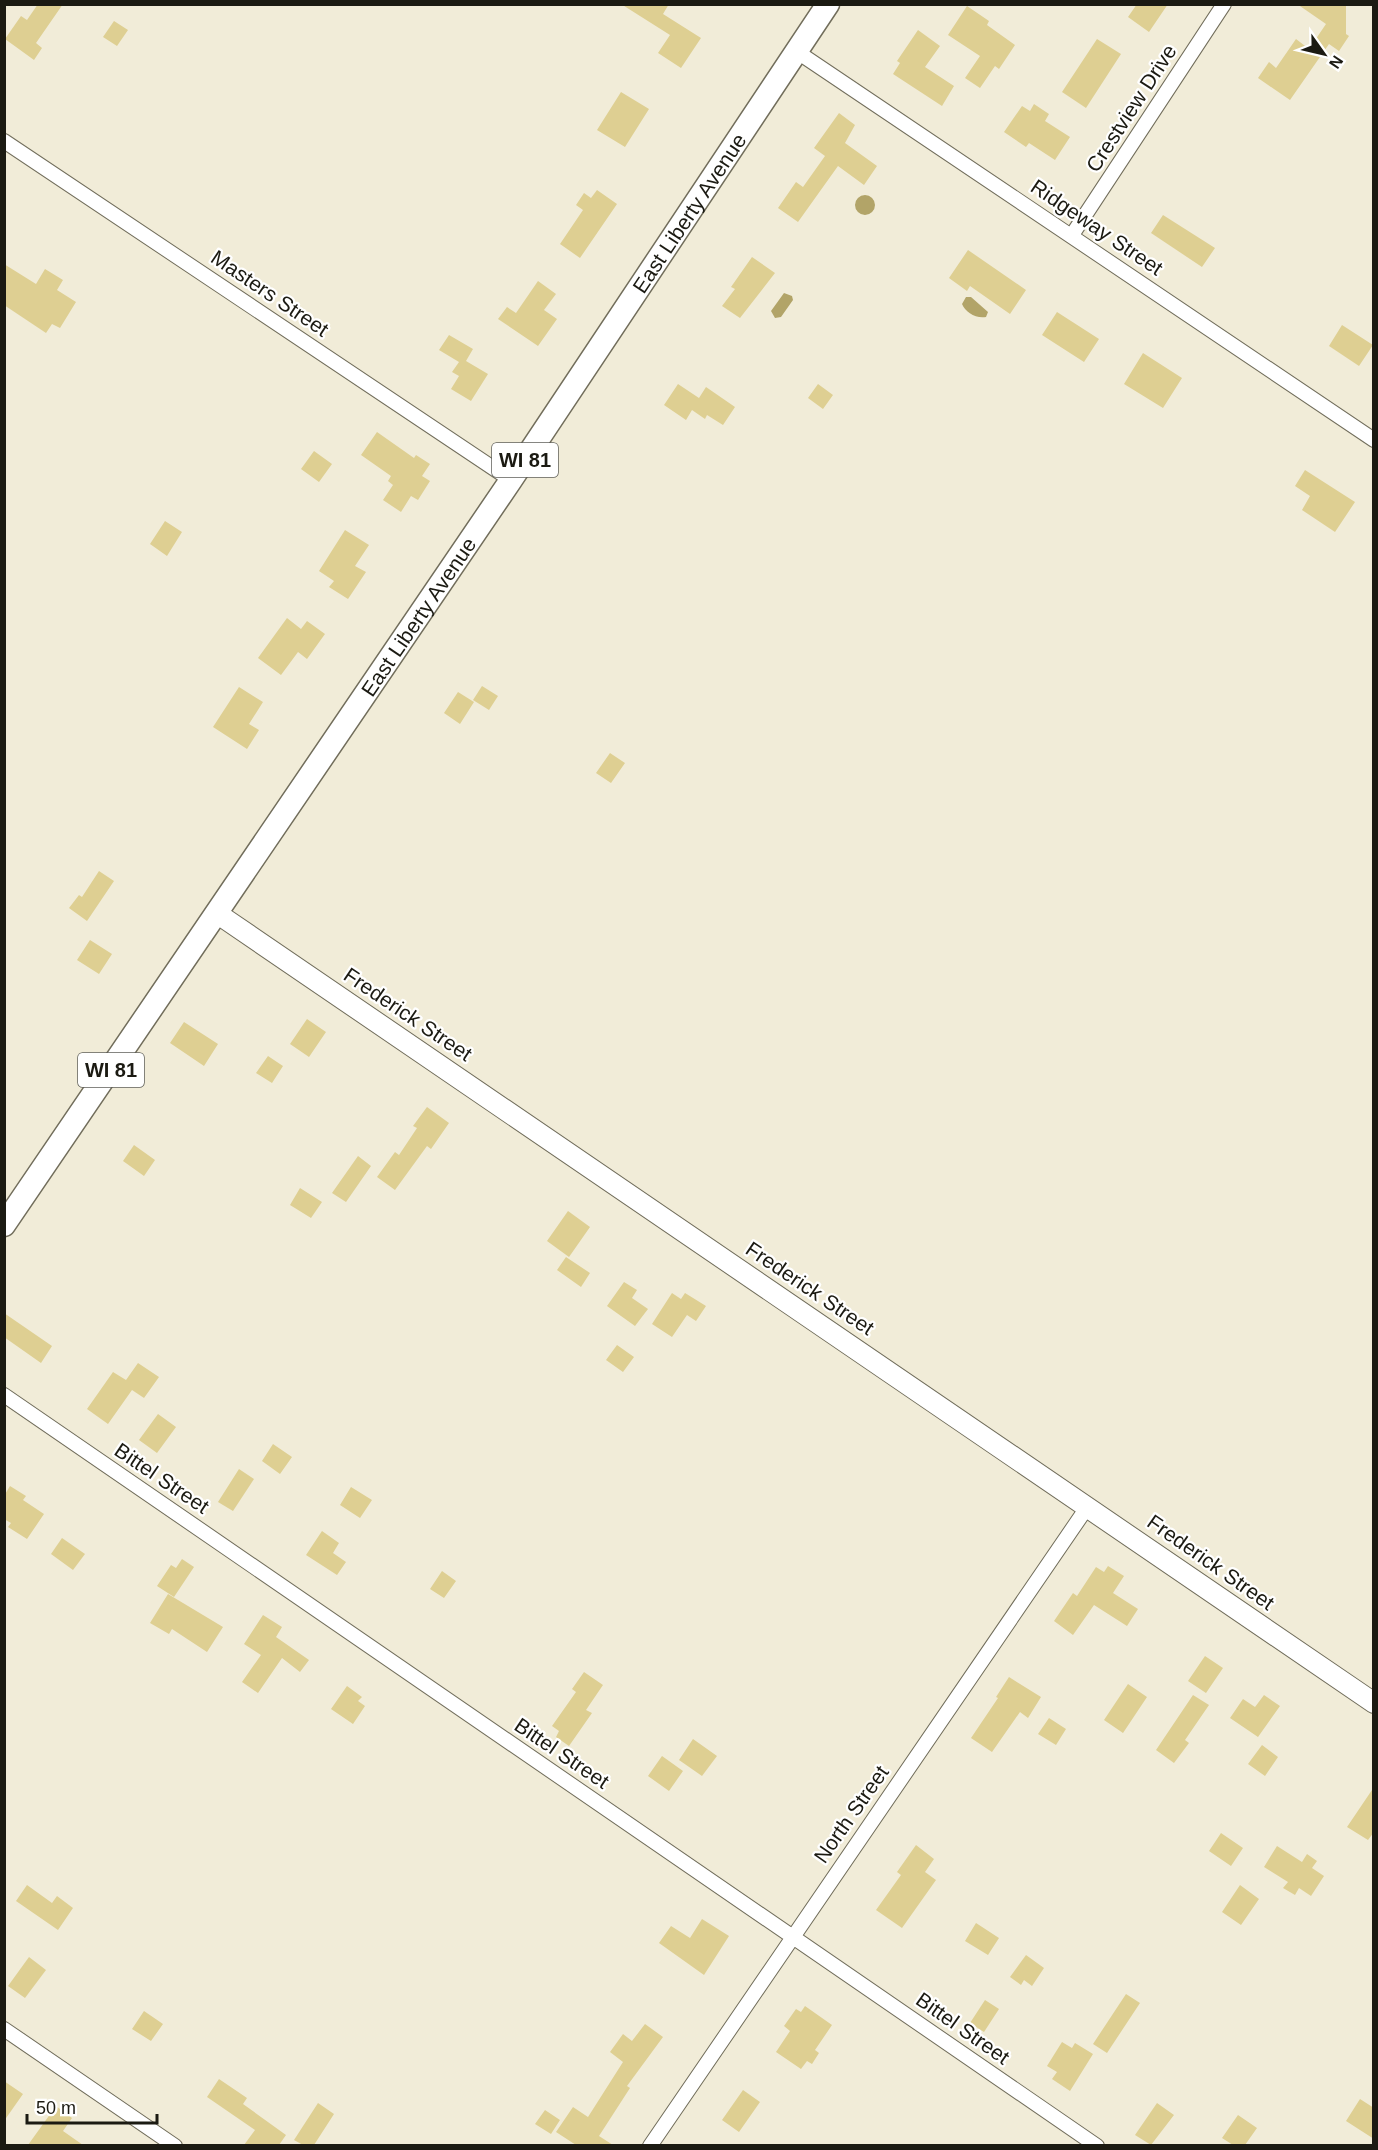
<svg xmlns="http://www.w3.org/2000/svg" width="1378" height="2150" font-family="Arial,sans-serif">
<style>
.water{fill:#b2a468}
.building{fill:#decf92}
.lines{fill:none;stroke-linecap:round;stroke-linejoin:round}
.street-casing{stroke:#716d5b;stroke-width:16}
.secondary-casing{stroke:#716d5b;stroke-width:22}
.primary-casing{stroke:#716d5b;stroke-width:25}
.street{stroke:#fff;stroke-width:14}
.secondary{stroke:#fff;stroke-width:20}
.primary{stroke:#fff;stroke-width:22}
.labels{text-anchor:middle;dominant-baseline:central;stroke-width:4.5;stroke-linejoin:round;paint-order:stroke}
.shield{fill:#fff;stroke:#5f5f59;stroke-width:1.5}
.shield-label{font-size:20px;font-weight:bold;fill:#1b1a12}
.street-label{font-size:21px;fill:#1b1a12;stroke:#fff}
</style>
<rect width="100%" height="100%" fill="#f1ecd8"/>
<path class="water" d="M855 205a10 10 0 1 1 20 0a10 10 0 1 1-20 0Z
M784 293 792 296 793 300 781 317 775 318 771 311Z
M966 297H971L988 312 986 317C976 319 965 312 962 304Z"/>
<path class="building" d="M38 4H63L36 43 42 48 34 60 5 39 21 16 27 20Z
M621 4H669L663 14 701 38 681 68 658 53 670 35Z
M1137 4H1168L1149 32 1128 17Z
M1297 4H1346V34L1349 36 1339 51 1329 44 1290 100 1258 78 1269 62 1276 68 1296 39 1309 49 1326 24Z
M967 6 989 21 987 25 1015 45 999 69 995 66 980 88 965 78 980 56 948 35Z
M114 21 128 30 117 46 103 37Z
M918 30 940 46 925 67 954 86 942 106 893 74 900 63 897 61Z
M1097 39 1121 54 1086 108 1062 92Z
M621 92 649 109 625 147 597 130Z
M1034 104 1049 114 1045 121 1070 137 1055 160 1029 143 1026 147 1004 132 1022 106 1030 111Z
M839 113 855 125 845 143 877 166 864 185 838 166 798 222 778 208 796 182 803 187 825 156 814 148Z
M597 190 617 204 580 258 560 244 583 210 576 205 584 193 591 198Z
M1163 215 1215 248 1202 267 1151 233Z
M968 250 1026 290 1010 314 970 286 967 291 949 278Z
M752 257 775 273 740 318 722 306 735 289 731 287Z
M4 264 36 284 45 269 63 280 57 290 76 302 60 328 52 324 46 333 4 305Z
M538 281 556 294 544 310 557 319 538 346 498 319 507 307 516 313Z
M1057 312 1099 339 1084 362 1042 335Z
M1342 325 1373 345 1359 366 1329 346Z
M449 335 473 349 466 361 488 374 471 401 451 389 459 376 452 372 459 362 439 350Z
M1143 353 1182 378 1163 408 1124 384Z
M678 384 699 398 706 387 735 407 723 425 707 415 705 419 692 410 686 420 664 405Z
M818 384 833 395 823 409 808 398Z
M377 432 414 458 416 455 430 464 422 476 430 481 418 500 411 496 401 512 383 500 393 485 388 481 391 476 361 455Z
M314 451 332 464 319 482 301 469Z
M1305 470 1355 502 1335 532 1302 510 1310 496 1295 486Z
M165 521 182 532 167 556 150 544Z
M345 530 369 545 355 566 366 572 348 599 329 587 334 581 319 571Z
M287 618 301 629 307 621 325 634 307 659 298 652 281 675 258 658Z
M482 686 498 696 489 710 473 700Z
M239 687 263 702 249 724 259 730 247 749 213 727Z
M458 692 474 702 460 724 444 713Z
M610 753 625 763 611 783 596 773Z
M99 871 114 881 87 921 69 908 79 895 82 897Z
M90 940 112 954 99 974 77 960Z
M307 1019 326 1032 309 1057 290 1044Z
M184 1022 218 1044 204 1066 170 1043Z
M268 1056 283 1066 272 1083 256 1073Z
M427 1107 449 1123 431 1149 427 1146 395 1190 377 1177 395 1152 399 1155 417 1128 413 1126Z
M134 1145 155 1160 144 1176 123 1161Z
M358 1156 371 1166 346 1202 332 1193Z
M300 1188 322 1202 311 1218 290 1205Z
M568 1211 590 1227 569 1257 547 1241Z
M566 1257 590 1273 581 1287 557 1270Z
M624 1282 637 1290 632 1298 648 1309 635 1326 607 1306Z
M672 1293 681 1299 685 1293 706 1306 696 1321 687 1315 672 1337 652 1324Z
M4 1313 52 1346 41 1363 4 1337Z
M617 1345 634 1357 623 1372 606 1360Z
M138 1363 159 1377 144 1398 132 1390 108 1424 87 1409 113 1372 126 1380Z
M158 1414 176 1427 157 1453 139 1440Z
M273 1444 292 1457 280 1474 262 1461Z
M239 1469 254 1479 233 1511 218 1502Z
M10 1486 26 1496 23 1500 44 1514 27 1539 8 1527 11 1523 4 1519V1496Z
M351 1487 372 1500 360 1518 340 1505Z
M322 1531 339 1543 333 1553 346 1562 337 1575 306 1555Z
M62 1538 85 1554 73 1570 51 1554Z
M182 1559 194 1567 174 1597 157 1586 171 1565 176 1568Z
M1108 1566 1124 1576 1113 1593 1138 1609 1127 1626 1094 1605 1073 1635 1054 1621 1073 1593 1077 1596 1096 1567 1104 1572Z
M442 1571 456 1581 444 1598 430 1589Z
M168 1594 223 1627 207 1652 172 1629 169 1634 150 1623Z
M263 1615 282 1627 276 1637 309 1660 300 1672 282 1658 258 1693 242 1682 261 1655 244 1644Z
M1205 1656 1223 1668 1206 1693 1188 1681Z
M584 1672 603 1685 586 1710 592 1713 569 1746 556 1737 559 1731 552 1726 576 1692 572 1689Z
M1009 1677 1041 1697 1028 1718 1020 1712 992 1752 971 1738 998 1698 996 1697Z
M1128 1684 1147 1697 1123 1733 1104 1720Z
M347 1686 362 1697 358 1701 365 1706 353 1724 331 1709Z
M1193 1695 1209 1705 1185 1740 1189 1743 1174 1763 1156 1750Z
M1264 1695 1280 1706 1258 1737 1230 1718 1243 1699 1255 1707Z
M1049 1718 1066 1729 1056 1745 1038 1734Z
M693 1739 717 1756 702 1776 679 1760Z
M1262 1745 1278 1757 1265 1776 1248 1764Z
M662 1756 683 1771 669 1791 648 1776Z
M1374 1787V1832L1368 1840 1347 1827Z
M1221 1833 1243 1848 1231 1866 1209 1851Z
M916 1845 934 1859 925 1872 936 1880 902 1928 876 1910 901 1875 897 1872Z
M1277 1846 1302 1862 1307 1854 1317 1861 1312 1868 1324 1876 1311 1896 1299 1888 1295 1895 1283 1888 1288 1882 1264 1867Z
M27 1885 52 1903 57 1896 73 1908 58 1930 16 1901Z
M1240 1885 1259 1899 1241 1925 1222 1912Z
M702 1919 729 1936 704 1975 659 1943 671 1926 690 1938Z
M976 1923 999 1938 988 1955 965 1941Z
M1026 1955 1044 1968 1032 1986 1024 1980 1021 1985 1010 1977Z
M29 1957 46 1970 25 1998 8 1986Z
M1126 1994 1140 2003 1107 2053 1093 2044Z
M985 2000 999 2009 984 2032 970 2023Z
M805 2006 832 2025 815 2050 819 2053 812 2064 807 2061 801 2069 776 2052 790 2031 784 2026 796 2009 801 2012Z
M144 2011 163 2024 151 2041 132 2029Z
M645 2024 663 2037 627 2086 630 2088 599 2136 613 2145H576L556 2132 573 2107 588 2117 623 2062 610 2052 623 2034 632 2041Z
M1062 2042 1072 2048 1075 2043 1093 2054 1070 2091 1052 2079 1057 2072 1047 2066Z
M219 2079 247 2098 243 2104 286 2135 279 2145H244L255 2130 207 2097Z
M4 2081 23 2094 4 2121Z
M743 2090 760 2102 739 2132 722 2120Z
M1360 2099 1374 2108V2139L1346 2121Z
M318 2103 334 2114 314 2145H303L294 2140Z
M1157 2103 1174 2115 1151 2145 1135 2135Z
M56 2106 72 2118 63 2131 83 2145H28Z
M545 2110 560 2120 551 2134 535 2124Z
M1238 2115 1257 2128 1245 2145H1233L1222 2138Z"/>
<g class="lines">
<defs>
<path id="street" d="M796 51 1374 440
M4 141 511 480
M1072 235 1224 4
M4 1395 1097 2146
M4 2029 175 2146
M650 2146 1088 1506"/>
<path id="secondary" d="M218 914 1374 1703"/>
<g id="primary">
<path id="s1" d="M4 1225 511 480 828 4"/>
</g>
</defs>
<use href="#street" class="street-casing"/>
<use href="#secondary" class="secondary-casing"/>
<use href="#primary" class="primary-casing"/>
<use href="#street" class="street"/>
<use href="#secondary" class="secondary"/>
<use href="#primary" class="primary"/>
</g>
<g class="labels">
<g class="shield">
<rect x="492" y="443" width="66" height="34" rx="4.5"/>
<rect x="78" y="1053" width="66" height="34" rx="4.5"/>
</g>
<g class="shield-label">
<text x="525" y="460">WI 81</text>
<text x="111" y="1070">WI 81</text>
</g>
<g class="street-label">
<text transform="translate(1131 108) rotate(-57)">Crestview Drive</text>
<text stroke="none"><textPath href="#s1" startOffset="1222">East Liberty Avenue</textPath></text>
<text transform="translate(1097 227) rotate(34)">Ridgeway Street</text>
<text transform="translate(270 293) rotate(34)">Masters Street</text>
<text stroke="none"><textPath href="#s1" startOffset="736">East Liberty Avenue</textPath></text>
<text transform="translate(408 1014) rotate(34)">Frederick Street</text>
<text transform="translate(810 1288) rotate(34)">Frederick Street</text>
<text transform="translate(162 1478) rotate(34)">Bittel Street</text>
<text transform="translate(1211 1562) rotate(35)">Frederick Street</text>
<text transform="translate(562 1753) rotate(34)">Bittel Street</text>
<text transform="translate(851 1814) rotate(-55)">North Street</text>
<text transform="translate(963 2028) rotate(35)">Bittel Street</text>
</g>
</g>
<rect width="1378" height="2150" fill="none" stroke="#1b1a12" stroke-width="12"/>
<g transform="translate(1324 54) rotate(124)" stroke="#ffffff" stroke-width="4.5" paint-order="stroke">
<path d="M0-4.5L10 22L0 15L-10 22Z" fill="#1b1a12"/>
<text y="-9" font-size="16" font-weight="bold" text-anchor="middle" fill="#1b1a12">N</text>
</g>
<path d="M27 2114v9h130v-9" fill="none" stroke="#1b1a12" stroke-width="3"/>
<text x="36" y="2114" font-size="18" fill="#1b1a12" stroke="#ffffff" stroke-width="4.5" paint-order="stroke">50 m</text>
</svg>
